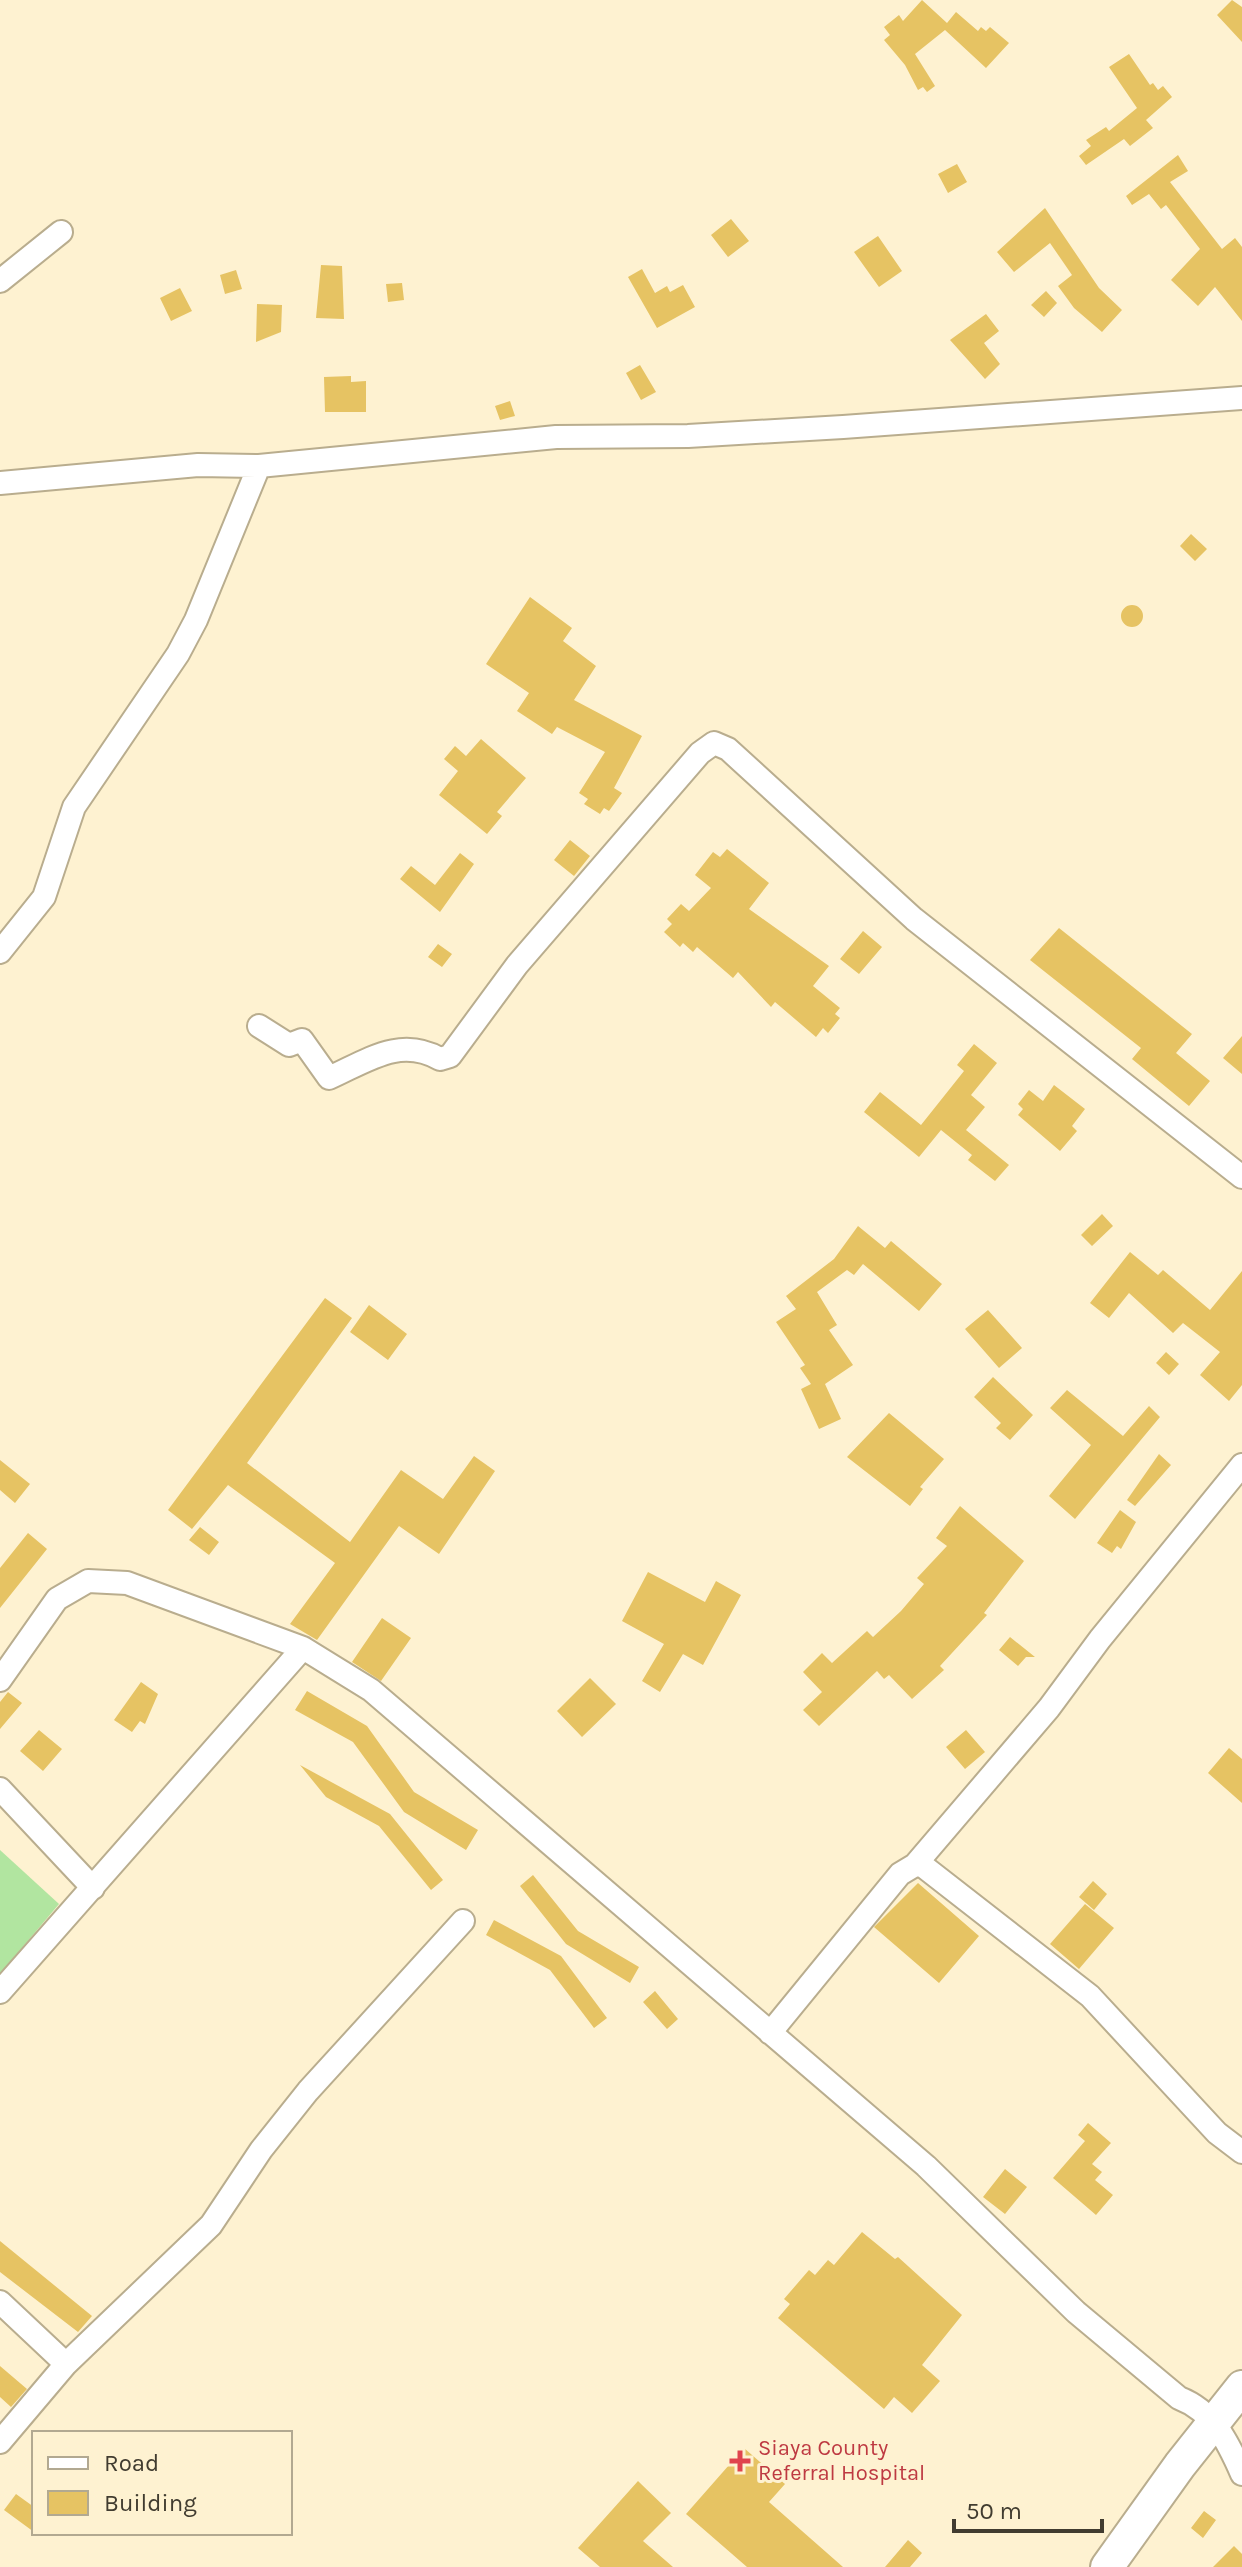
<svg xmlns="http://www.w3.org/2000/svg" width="1242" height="2567" font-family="Karla,sans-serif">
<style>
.green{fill:#b1e5a0}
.building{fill:#e6c363}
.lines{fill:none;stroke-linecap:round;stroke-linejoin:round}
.minor-casing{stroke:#b9ad8e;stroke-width:26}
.highway-casing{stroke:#b9ad8e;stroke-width:36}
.minor{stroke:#fff;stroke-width:22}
.highway{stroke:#fff;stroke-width:32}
.health-dot{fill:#e0444e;stroke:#fef2d1;stroke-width:3}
.labels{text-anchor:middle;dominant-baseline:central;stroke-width:6;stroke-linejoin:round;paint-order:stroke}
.health-label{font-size:22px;fill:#be3a42;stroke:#fef2d1;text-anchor:start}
</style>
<rect width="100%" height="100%" fill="#fef2d1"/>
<path class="green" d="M0 1850 59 1904 0 1974Z"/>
<path class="building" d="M922 0 947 23 956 12 978 31 981 27 986 31 990 27 1009 43 986 68 945 30 915 54 935 86 927 92 923 87 918 90 905 65 884 40 890 35 884 27 899 15 903 21Z
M1232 0 1242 7V42L1217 15Z
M1129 54 1150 85 1153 83 1158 90 1163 86 1172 97 1146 120 1153 128 1130 146 1124 139 1086 165 1079 156 1091 146 1086 140 1106 127 1109 131 1137 108 1109 67Z
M1178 155 1188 171 1170 182 1222 249 1235 238 1242 247V321L1215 287 1198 306 1171 280 1200 249 1166 205 1161 209 1149 194 1132 205 1126 196Z
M957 164 967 182 948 193 938 174Z
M1045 208 1099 288 1122 310 1102 332 1074 308 1058 286 1072 275 1050 243 1014 272 997 252Z
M731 219 749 241 728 257 711 235Z
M878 236 902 271 879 287 854 252Z
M321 265 342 266 344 319 316 318Z
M642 269 655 293 667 286 670 292 683 285 695 307 657 328 628 277Z
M236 270 242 289 225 294 220 275Z
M402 283 404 300 388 302 386 284Z
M180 288 192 311 171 321 160 298Z
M1046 291 1057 303 1044 317 1031 305Z
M257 304 282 305 281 332 256 342Z
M986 314 999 331 984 343 1000 364 985 379 950 340Z
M640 365 656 392 641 400 626 373Z
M351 376V382L366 381V412H325L324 377Z
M510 401 515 416 500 420 495 406Z
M1191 534 1207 549 1195 561 1180 546Z
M530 597 572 628 563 641 596 666 574 700 642 736 614 788 622 793 609 811 604 808 600 814 584 804 588 799 579 793 605 752 557 727 552 734 517 711 529 693 486 664Z
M1121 616a11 11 0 1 1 22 0a11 11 0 1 1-22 0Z
M481 739 526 778 497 812 502 816 487 834 439 795 458 771 444 759 455 746 466 756Z
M570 840 590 856 574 876 554 860Z
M727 849 769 883 749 909 829 966 813 986 840 1008 835 1014 840 1018 828 1033 823 1028 816 1037 775 1002 771 1007 738 972 733 978 697 947 693 952 683 943 680 947 664 932 672 924 667 919 681 904 689 911 711 888 695 875 713 852 720 857Z
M460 853 474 864 440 912 400 879 411 866 435 885Z
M1059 928 1192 1034 1176 1053 1210 1081 1189 1106 1132 1059 1141 1048 1030 960Z
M863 931 882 947 859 974 840 959Z
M438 944 452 954 442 967 428 957Z
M1242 1036V1074L1223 1058Z
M974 1044 997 1063 971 1095 985 1107 966 1130 1009 1165 995 1181 968 1160 972 1155 941 1130 919 1157 864 1112 880 1092 921 1125 964 1071 957 1065Z
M1054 1085 1085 1109 1072 1126 1077 1131 1060 1151 1018 1115 1023 1109 1018 1104 1029 1090 1043 1101Z
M1102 1214 1113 1226 1092 1246 1081 1235Z
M858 1226 885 1248 891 1241 942 1284 919 1311 863 1264 854 1275 847 1270 817 1292 837 1325 829 1330 853 1365 825 1384 841 1419 819 1429 801 1389 811 1384 800 1368 805 1365 776 1322 796 1309 786 1296 834 1259Z
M1130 1252 1158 1275 1163 1270 1210 1310 1242 1271V1385L1229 1401 1200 1375 1220 1352 1183 1323 1173 1333 1129 1293 1109 1318 1090 1303Z
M325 1298 352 1318 247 1463 350 1542 401 1470 443 1499 474 1456 495 1471 439 1554 399 1526 317 1640 290 1624 335 1563 228 1485 192 1529 168 1510Z
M369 1305 407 1334 388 1360 350 1332Z
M988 1310 1022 1348 999 1368 965 1329Z
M1166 1352 1179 1364 1169 1375 1156 1363Z
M993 1377 1033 1415 1010 1440 996 1428 1001 1423 974 1397Z
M1067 1390 1123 1436 1149 1406 1160 1417 1075 1519 1049 1496 1091 1445 1050 1408Z
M889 1413 944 1459 920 1487 923 1489 910 1506 847 1457Z
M1159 1454 1171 1465 1135 1506 1127 1500Z
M0 1460 30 1484 15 1503 0 1490Z
M960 1506 1024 1561 984 1613 987 1615 940 1666 944 1670 912 1699 889 1675 884 1679 877 1671 819 1726 803 1710 822 1692 803 1672 822 1653 832 1663 867 1631 873 1637 901 1611 924 1584 917 1578 947 1546 936 1538Z
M1120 1510 1136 1522 1121 1549 1117 1546 1112 1553 1097 1543Z
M200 1527 219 1542 209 1555 189 1540Z
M28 1533 47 1549 0 1608V1568Z
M648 1572 705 1602 716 1581 741 1595 703 1665 683 1654 660 1692 642 1681 664 1644 622 1621Z
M382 1618 411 1638 381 1681 352 1662Z
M1010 1637 1035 1657H1026L1018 1666 999 1650Z
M590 1678 616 1704 582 1737 557 1711Z
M141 1682 158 1694 145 1724 140 1721 132 1732 114 1720Z
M307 1691 367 1726 414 1792 478 1830 466 1850 404 1812 353 1742 295 1710Z
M8 1692 22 1703 0 1729V1702Z
M39 1730 62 1749 43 1771 20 1751Z
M966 1730 985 1752 965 1769 946 1747Z
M1229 1748 1242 1759V1803L1208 1773Z
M300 1765 390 1814 443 1880 431 1890 379 1826 326 1797Z
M533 1875 578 1931 639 1967 630 1983 566 1944 520 1886Z
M1093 1881 1107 1894 1094 1910 1079 1897Z
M918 1883 979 1936 939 1983 874 1927Z
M1085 1904 1114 1928 1079 1969 1050 1944Z
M494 1920 561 1956 607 2018 594 2028 550 1970 486 1935Z
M655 1991 678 2019 667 2029 643 2002Z
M1088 2123 1111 2143 1092 2164 1102 2172 1095 2180 1113 2195 1096 2215 1053 2178 1085 2141 1078 2135Z
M1005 2169 1027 2187 1005 2214 983 2197Z
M862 2232 895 2259 898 2257 962 2315 922 2365 940 2381 912 2413 894 2397 884 2409 778 2318 790 2304 784 2299 809 2270 815 2275 828 2260 834 2265Z
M0 2241 92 2316 78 2332 0 2272Z
M0 2366 27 2389 11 2407 0 2397Z
M744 2448 785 2484 769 2502 843 2567H747L686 2514Z
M638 2481 671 2513 643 2541 673 2567H600L578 2548Z
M16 2494 34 2507V2532L4 2510Z
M1204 2511 1216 2520 1203 2538 1191 2528Z
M908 2540 922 2553 910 2567H885Z
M1234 2546 1242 2554V2567H1213Z"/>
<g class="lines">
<defs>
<path id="minor" d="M0 281 61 232
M0 483 198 465 259 466 556 437 688 436 843 427 1242 398
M0 952 44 897 74 807 178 654 196 620 259 466
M259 1026 289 1045 302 1040 329 1078C367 1061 400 1036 440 1059L450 1056 517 965 700 753 714 743 728 749 914 919 1242 1177
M0 1680 57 1599 88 1581 127 1583 303 1648
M0 1789 93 1888
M915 1865 1049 1708 1100 1639 1242 1465
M0 1992 303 1648 371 1690 926 2166 1076 2312 1179 2398C1213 2411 1228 2442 1242 2474
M770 2033 900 1874 915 1865 923 1866 1090 1996 1217 2133 1242 2152
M0 2302 66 2364 0 2442
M66 2364 211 2225 261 2150 308 2091 463 1921"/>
<path id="highway" d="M1107 2567 1180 2465 1242 2387"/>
</defs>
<use href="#minor" class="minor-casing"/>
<use href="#highway" class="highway-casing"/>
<use href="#minor" class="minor"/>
<use href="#highway" class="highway"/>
</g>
<path class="health-dot" d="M736 2449h8v8h8v8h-8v8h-8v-8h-8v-8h8z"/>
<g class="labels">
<g class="health-label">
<text x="758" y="2448">Siaya County<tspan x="758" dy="25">Referral Hospital</tspan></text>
</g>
</g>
<rect x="32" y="2431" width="260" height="104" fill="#fef2d1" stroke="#b2a991" stroke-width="2"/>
<rect x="48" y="2457" width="40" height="12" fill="#ffffff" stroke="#b2a991" stroke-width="2"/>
<text x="104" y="2471" font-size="24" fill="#413c30">Road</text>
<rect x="48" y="2491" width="40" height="24" fill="#e6c363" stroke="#b2a991" stroke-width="2"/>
<text x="104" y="2511" font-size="24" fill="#413c30">Building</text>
<path d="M954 2519v12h148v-12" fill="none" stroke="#413c30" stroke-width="4"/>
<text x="966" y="2519" font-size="24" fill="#413c30" stroke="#fef2d1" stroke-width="6" paint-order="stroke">50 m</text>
</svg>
